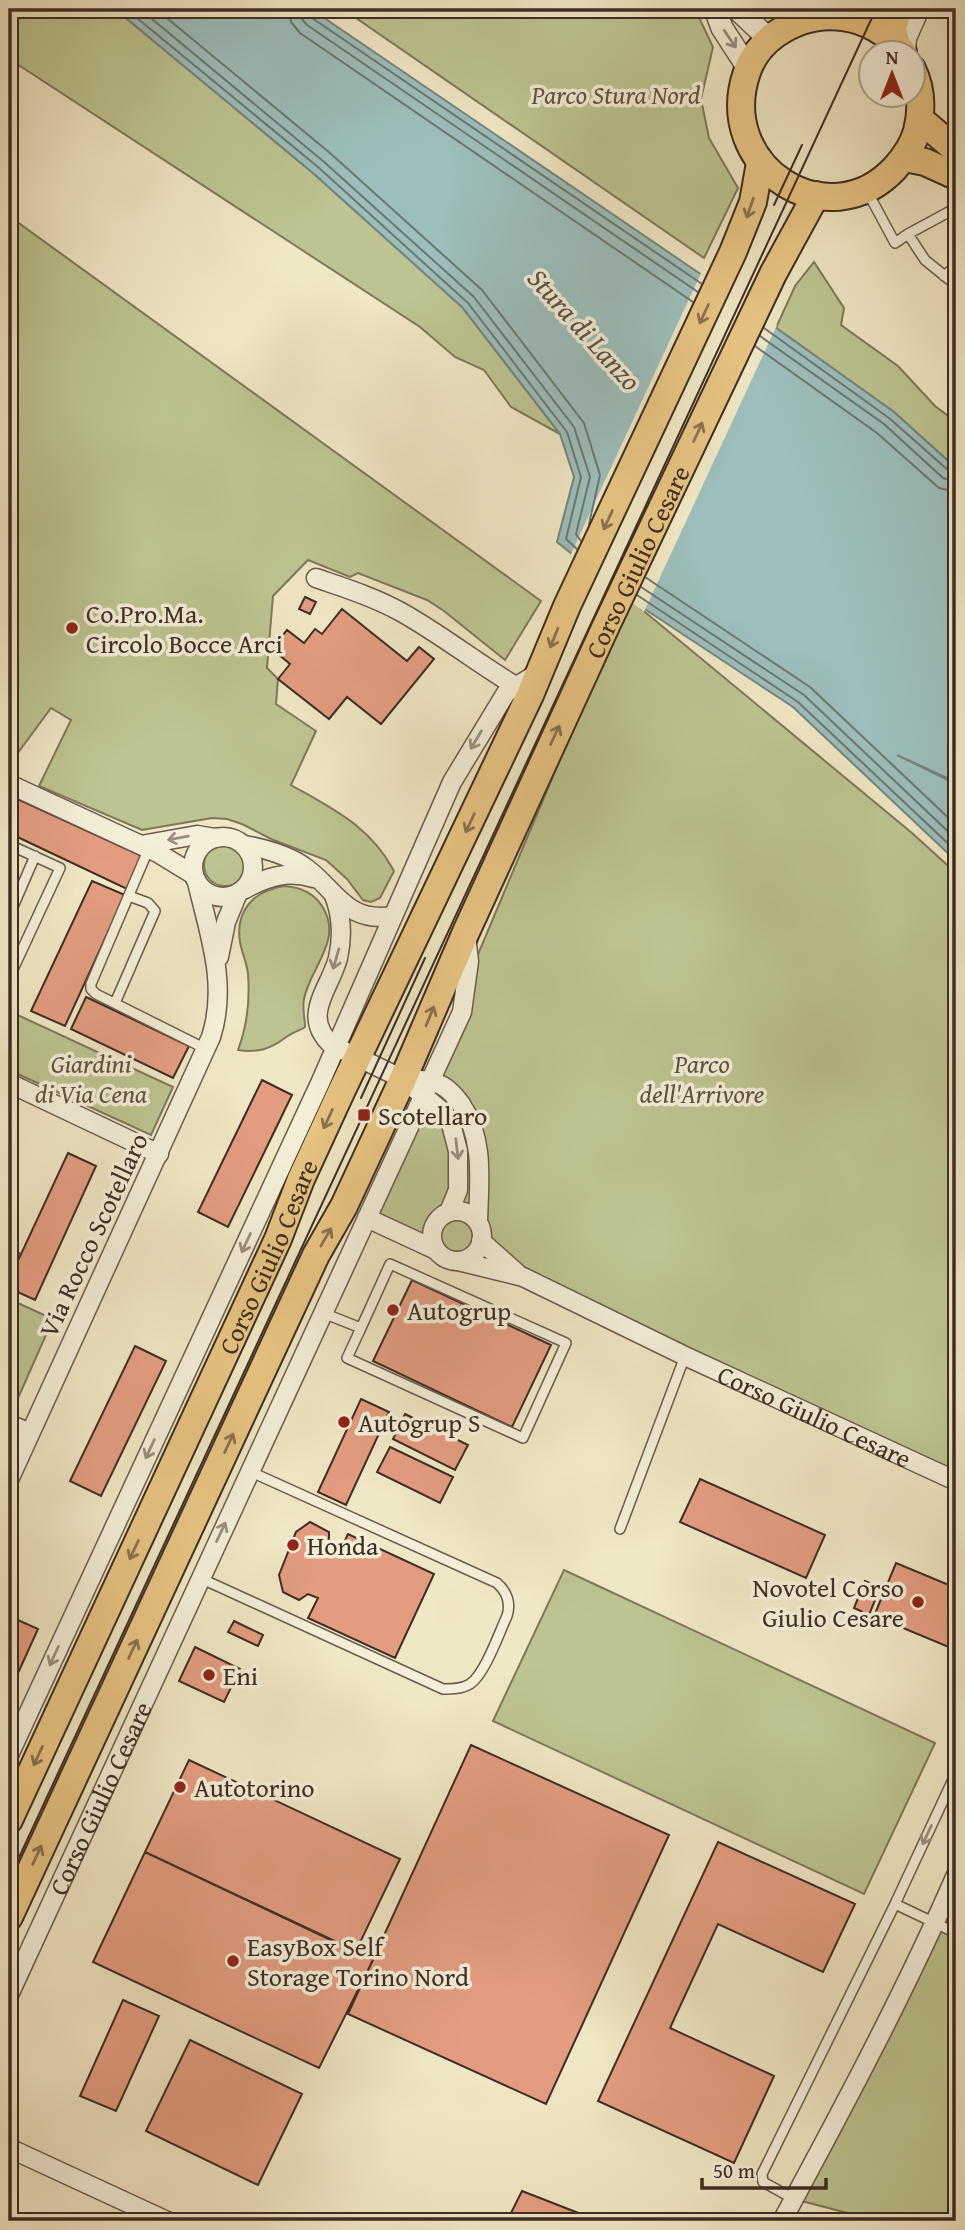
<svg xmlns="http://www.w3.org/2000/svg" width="965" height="2230" font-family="'Gentium Book Plus',serif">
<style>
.green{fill:#bdc491;stroke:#7e785b;stroke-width:2}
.water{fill:#9cbebc;stroke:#768480;stroke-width:2}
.pier{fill:#f0e7c4}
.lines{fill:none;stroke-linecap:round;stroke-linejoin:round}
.shore{stroke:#6d7670;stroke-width:2}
.building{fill:#e49c81;stroke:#3e2d25;stroke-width:2}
.service-casing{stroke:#6a5c4d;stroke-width:12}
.minor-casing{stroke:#6a5c4d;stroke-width:21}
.tertiary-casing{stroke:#6a5c4d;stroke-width:24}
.primary-casing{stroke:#3e2d25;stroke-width:30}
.service{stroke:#f5efd9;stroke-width:9}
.minor{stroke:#f5efd9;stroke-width:18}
.tertiary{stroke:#f5efd9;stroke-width:21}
.primary{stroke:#e8c482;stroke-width:26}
.tram{stroke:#3e2d25;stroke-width:2}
.oneway{stroke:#9a8e7f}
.oneway2{stroke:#8a714f}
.poi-dot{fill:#8f2418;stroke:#f5efd9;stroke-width:2.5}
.labels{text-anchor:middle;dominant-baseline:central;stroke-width:7;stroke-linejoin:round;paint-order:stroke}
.park-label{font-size:26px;font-style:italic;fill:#5e5340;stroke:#f5efd9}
.street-label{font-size:26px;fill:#3e2d25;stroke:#f5efd9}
.poi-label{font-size:26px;fill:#3e2d25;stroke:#f5efd9;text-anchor:start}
.water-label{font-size:28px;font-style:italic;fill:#56514b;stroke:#f5efd9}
</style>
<rect width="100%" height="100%" fill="#f0e7c4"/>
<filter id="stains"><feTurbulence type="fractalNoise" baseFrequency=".00286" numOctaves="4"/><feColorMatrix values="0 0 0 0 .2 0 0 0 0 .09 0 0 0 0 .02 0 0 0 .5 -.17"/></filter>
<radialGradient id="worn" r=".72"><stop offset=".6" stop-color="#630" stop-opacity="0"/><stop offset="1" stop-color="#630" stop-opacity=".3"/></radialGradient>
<path class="green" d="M9 9H115L313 173 462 307 560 434 511 407 484 370 455 357 420 327 14 62 9 57Z
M343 9H695L713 47 701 99 709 138 738 188 704 258Z
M9 216 541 601 505 660 444 611 427 600 358 573 350 577 308 560 273 596 267 668 278 679 276 704 316 731 291 785C333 809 370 826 394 871L380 898 371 902 363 900 347 879 326 860 271 839 242 824 227 819 212 818 142 830 39 786 71 720 51 708 9 765Z
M814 262 844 308 841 325 898 366 935 406 956 422V468L894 412 776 328 795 286Z
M628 598 912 833 956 873V1480L552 1291 367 1218Z
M204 865a21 21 0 1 1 42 0a21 21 0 1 1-42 0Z
M284 886C299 887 313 892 322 906 344 940 310 967 304 999 302 1008 305 1018 305 1027 299 1031 291 1033 285 1038 270 1049 258 1053 238 1050 247 1026 250 999 248 974 247 963 242 953 240 942 235 910 254 891 284 886Z
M9 1011 173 1087 151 1135 9 1070Z
M9 1299 53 1319 15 1405 9 1403Z
M564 1570 935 1743 864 1894 493 1721Z
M956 1875V2221H878L794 2199Z"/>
<path class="water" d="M115 9H311L702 275 894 412 956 468V782L897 755 956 784V861L793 707 628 598 557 542 574 477 560 434 462 307 313 173Z"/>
<path class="pier" d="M702 271 777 325 644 612 570 556Z"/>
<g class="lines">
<path class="shore" d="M126 9 318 167 468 303 567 432 581 477 566 539 577 549
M140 9 323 161 474 297 574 427 590 477 576 534 581 541
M156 9 330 153 482 290 584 423 600 475 589 524
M289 9 291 22 300 33 693 302
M299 9 301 18 307 25 698 292
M308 9 312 18 702 284
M764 328 889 418 949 471 956 473
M760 336 884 424 943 478 956 482
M755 346 877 433 939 488 956 492
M645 577 810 687 956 825
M641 587 804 695 956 839
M637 595 798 702 956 851"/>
</g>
<path class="building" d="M305 597 316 602 310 614 299 609Z
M342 609 407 661 419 647 434 659 381 724 347 697 329 719 278 679 290 664 272 649 287 630 304 643 315 629 322 634Z
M11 796 142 856 127 889 9 833V800Z
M92 881 125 895 65 1026 31 1011Z
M86 997 189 1046 173 1078 71 1029Z
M262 1080 292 1095 228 1227 198 1212Z
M68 1153 96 1166 35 1300 9 1288V1280Z
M9 1249 19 1253 9 1276Z
M412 1280 551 1345 512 1427 373 1361Z
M135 1346 166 1361 101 1496 70 1481Z
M361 1399 389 1412 346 1505 318 1492Z
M405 1414 468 1445 455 1470 393 1439Z
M390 1447 453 1477 440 1503 377 1472Z
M700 1479 825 1535 806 1578 680 1522Z
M310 1522 329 1532V1548L339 1553 348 1534 434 1574 395 1658 308 1618 318 1598 308 1594 299 1600 283 1592 279 1575 296 1532Z
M896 1563 956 1588V1650L874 1616Z
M865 1581 880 1588 869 1615 854 1608Z
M9 1616 38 1629 9 1693Z
M234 1621 263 1635 258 1646 228 1632Z
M195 1647 240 1669 224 1702 179 1681Z
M471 1745 669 1835 546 2104 348 2014Z
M189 1760 400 1859 356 1951 145 1852Z
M718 1842 855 1904 823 1972 718 1924 670 2028 774 2076 734 2163 598 2101Z
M145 1852 373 1960 319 2068 93 1962Z
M123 2000 159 2016 116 2111 80 2096Z
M190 2040 302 2094 258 2185 146 2131Z
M522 2191 599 2221H507Z"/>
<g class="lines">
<defs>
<path id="service" d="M867 191 895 243 908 234 956 208
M908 234 925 260 956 285
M944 276 956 266
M149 848 91 984V989L96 994 206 1049
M9 854 12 846 60 868 9 978
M9 916 35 856
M115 1003 155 911 148 903 129 896
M323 1313 361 1328 390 1264 566 1343 523 1438 347 1358 361 1328
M620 1529 685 1356
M200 1578 443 1689C452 1689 462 1689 470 1684 485 1674 499 1633 507 1616 511 1603 507 1592 497 1583L249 1471
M956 1773 895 1904 956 1933
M794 2199 763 2182 762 2174 895 1904
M9 2214 20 2220 19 2221"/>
<g id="minor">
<path d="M906 52 907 38 920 9"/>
<path d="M316 578C345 588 374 597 401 612 444 636 482 667 524 691"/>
<path d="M9 784 158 853 194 875"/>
<circle cx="223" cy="867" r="30"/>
<path d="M141 845 197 835 215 838"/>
<path d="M245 845C266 849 289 855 306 868 338 892 346 923 393 916"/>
<path d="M245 889C267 877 288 870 313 878"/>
<path d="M333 893C342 914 343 935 338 958 330 989 300 1016 332 1045L403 1079 443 1112 451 1124 458 1151V1190L449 1212"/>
<path d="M219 957 226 922 238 893"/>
<path d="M420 1080C439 1080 450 1089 461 1104 485 1140 479 1181 478 1222"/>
<path d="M9 1083 159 1154"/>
<circle cx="457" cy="1236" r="25"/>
<path d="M367 1218 436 1250"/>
<path d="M481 1241 517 1273"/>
<path id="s1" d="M458 1261 523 1277 685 1356 956 1481"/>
<path d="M9 1424 30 1433"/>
<path d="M9 1480 211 1037C228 984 209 934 197 882"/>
<path d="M9 1755 321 1081 452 782 506 693 541 671"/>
<path id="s2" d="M9 1995 462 1012 469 961 466 936"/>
<path d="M9 2148 167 2221"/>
<path d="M782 2221C843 2108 904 1994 956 1875"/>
</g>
<path id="tertiary" d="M715 9 722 28 748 68
M737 9 769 39"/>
<g id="primary">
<path d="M896 43 893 28 899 9"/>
<path d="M903 52C871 12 818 5 776 34 763 43 752 57 747 72 714 167 828 240 895 168 905 157 913 145 917 131 922 111 922 89 912 69"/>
<path d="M920 119 956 150"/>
<path d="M905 158 925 162 956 176"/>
<path id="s3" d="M9 1820 278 1239 301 1179 342 1090 530 695 567 606 733 252 753 202 760 163"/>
<path id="s4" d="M9 1917 316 1255 344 1206 403 1079 466 932 606 626 773 274 816 195"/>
</g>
</defs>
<use href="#service" class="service-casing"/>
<use href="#minor" class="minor-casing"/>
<use href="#tertiary" class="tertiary-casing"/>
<use href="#primary" class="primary-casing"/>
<use href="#service" class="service"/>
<use href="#minor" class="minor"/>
<use href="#tertiary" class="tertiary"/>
<use href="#primary" class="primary"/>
<path class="tram" d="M774 205 802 145
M361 1098 425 958
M9 1879 876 9"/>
</g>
<defs><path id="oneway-shaft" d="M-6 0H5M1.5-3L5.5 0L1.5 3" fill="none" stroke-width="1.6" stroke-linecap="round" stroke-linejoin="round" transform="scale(1.75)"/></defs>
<g class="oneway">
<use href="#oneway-shaft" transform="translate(730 39) rotate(56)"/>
<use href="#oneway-shaft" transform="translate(476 740) rotate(121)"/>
<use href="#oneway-shaft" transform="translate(178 838) rotate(170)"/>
<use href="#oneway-shaft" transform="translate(336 959) rotate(106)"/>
<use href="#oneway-shaft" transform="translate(457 1149) rotate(83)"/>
<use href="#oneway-shaft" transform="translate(246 1243) rotate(115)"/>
<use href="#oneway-shaft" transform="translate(150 1449) rotate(115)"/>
<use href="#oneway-shaft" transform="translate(221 1532) rotate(-65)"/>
<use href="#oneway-shaft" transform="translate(54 1656) rotate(115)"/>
<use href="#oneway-shaft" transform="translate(927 1835) rotate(115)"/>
</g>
<g class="oneway2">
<use href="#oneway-shaft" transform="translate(750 208) rotate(109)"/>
<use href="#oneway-shaft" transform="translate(704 314) rotate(115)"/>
<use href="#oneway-shaft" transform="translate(698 432) rotate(-65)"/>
<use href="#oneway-shaft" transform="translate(608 520) rotate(115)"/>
<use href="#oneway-shaft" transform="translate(554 638) rotate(112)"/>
<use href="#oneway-shaft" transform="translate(555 735) rotate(-65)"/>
<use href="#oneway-shaft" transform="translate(470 823) rotate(115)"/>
<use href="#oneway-shaft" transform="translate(430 1016) rotate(-68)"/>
<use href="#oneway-shaft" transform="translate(328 1119) rotate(115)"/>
<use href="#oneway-shaft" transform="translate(326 1237) rotate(-60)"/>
<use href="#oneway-shaft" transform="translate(229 1443) rotate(-65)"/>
<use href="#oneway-shaft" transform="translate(134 1550) rotate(115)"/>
<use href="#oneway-shaft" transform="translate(133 1649) rotate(-65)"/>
<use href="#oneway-shaft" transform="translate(38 1756) rotate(115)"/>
<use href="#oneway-shaft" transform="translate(37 1855) rotate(-65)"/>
</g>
<g class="poi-dot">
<circle cx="72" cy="628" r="7"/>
<rect x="357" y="1108" width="14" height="14" rx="3.5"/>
<circle cx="393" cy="1310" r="7"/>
<circle cx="344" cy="1422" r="7"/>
<circle cx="293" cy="1545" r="7"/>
<circle cx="918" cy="1602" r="7"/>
<circle cx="209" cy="1675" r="7"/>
<circle cx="180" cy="1787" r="7"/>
<circle cx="233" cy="1961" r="7"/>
</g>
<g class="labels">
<g class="park-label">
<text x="616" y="94">Parco Stura Nord</text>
<text x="91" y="1063">Giardini<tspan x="91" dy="30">di Via Cena</tspan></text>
<text x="702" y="1063">Parco<tspan x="702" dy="30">dell'Arrivore</tspan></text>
</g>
<g class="street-label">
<text stroke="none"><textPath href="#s4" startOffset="1494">Corso Giulio Cesare</textPath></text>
<text transform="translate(93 1235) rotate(-65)">Via Rocco Scotellaro</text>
<text stroke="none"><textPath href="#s3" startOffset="620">Corso Giulio Cesare</textPath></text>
<text stroke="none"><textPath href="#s1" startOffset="390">Corso Giulio Cesare</textPath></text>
<text stroke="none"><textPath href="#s2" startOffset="217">Corso Giulio Cesare</textPath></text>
</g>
<g class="poi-label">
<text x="86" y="613">Co.Pro.Ma.<tspan x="86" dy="30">Circolo Bocce Arci</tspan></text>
<text x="378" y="1115">Scotellaro</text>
<text x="407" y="1310">Autogrup</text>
<text x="358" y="1422">Autogrup S</text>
<text x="307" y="1545">Honda</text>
<text x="904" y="1587" text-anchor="end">Novotel Corso<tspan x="904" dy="30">Giulio Cesare</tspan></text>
<text x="223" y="1675">Eni</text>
<text x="194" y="1787">Autotorino</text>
<text x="247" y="1946">EasyBox Self<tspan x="247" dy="30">Storage Torino Nord</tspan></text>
</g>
<g class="water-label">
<text transform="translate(585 329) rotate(48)">Stura di Lanzo</text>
</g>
</g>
<rect width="965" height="2230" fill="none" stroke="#f0e7c4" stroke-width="35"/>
<rect x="10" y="10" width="944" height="2209" fill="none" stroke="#3e2d25" stroke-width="3.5"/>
<rect x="18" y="18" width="930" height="2195" fill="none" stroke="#3e2d25" stroke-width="2"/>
<g transform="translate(892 74)"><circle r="33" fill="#f5efd9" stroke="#aca191" stroke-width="2"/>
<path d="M0-5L12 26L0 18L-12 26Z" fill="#8f2418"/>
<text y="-10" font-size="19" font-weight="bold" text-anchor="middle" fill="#3e2d25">N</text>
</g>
<path d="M702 2178v10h124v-10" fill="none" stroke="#3e2d25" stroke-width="3.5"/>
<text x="713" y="2178" font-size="21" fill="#3e2d25" stroke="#f5efd9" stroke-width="5" paint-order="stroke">50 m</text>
<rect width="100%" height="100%" filter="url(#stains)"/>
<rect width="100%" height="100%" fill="url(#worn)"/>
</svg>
